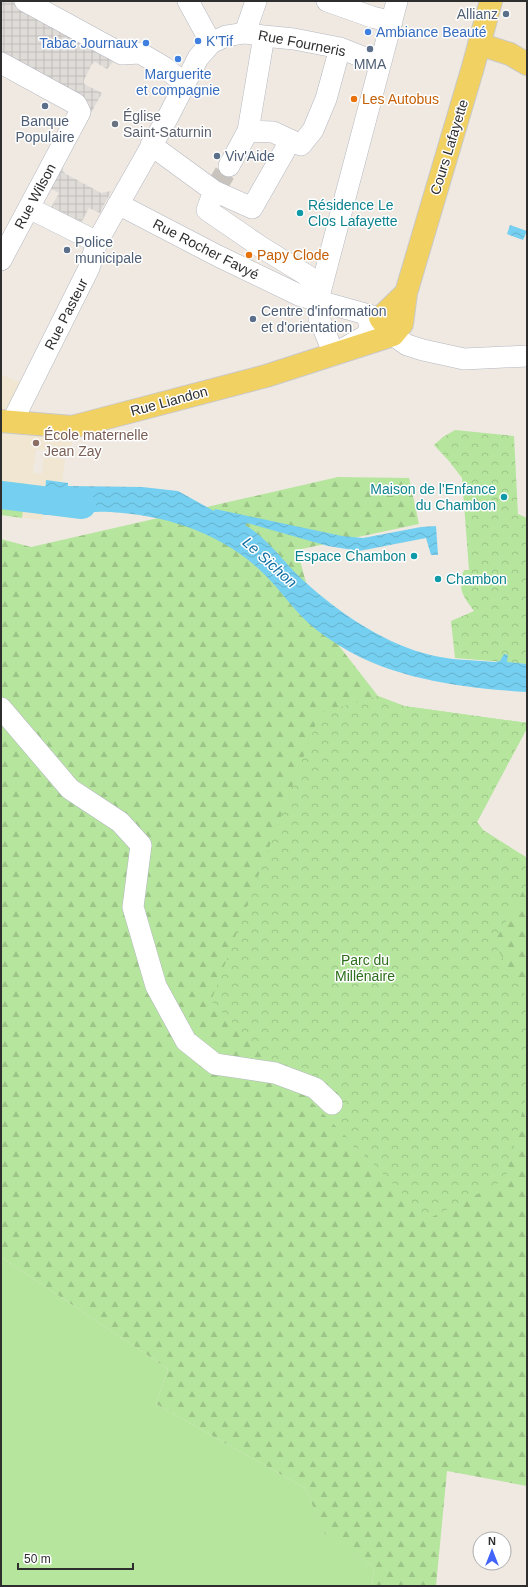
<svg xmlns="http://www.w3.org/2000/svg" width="528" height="1587" font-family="Arial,sans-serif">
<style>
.education{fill:#f0e6d1}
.grass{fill:#b6e59e}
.forest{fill:url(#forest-firs)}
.park{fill:url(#park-crowns)}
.plaza{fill:url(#plaza-grid)}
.water{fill:url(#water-waves)}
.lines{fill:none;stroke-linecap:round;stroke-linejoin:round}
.river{stroke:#75cff0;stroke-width:28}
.minor-tunnel{stroke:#c8c4bd;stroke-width:21;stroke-dasharray:21 10;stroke-linecap:butt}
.minor-casing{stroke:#b4b7c1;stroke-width:22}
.major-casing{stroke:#c9c9c9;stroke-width:24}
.minor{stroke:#fff;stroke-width:21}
.major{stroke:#f2d163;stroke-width:22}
.service-dot{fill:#5c6f8a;stroke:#fff;stroke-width:1.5}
.shop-dot{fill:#3f7fe0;stroke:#fff;stroke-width:1.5}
.food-dot{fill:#e8710a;stroke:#fff;stroke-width:1.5}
.worship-dot{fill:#6b7280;stroke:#fff;stroke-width:1.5}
.culture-dot{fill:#0f9aa8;stroke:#fff;stroke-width:1.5}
.education-dot{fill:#8d6e63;stroke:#fff;stroke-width:1.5}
.labels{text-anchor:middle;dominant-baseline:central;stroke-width:3;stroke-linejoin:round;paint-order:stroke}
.service-label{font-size:14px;fill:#4e5e75;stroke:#fff;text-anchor:start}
.shop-label{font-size:14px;fill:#366cbe;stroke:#fff;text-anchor:start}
.street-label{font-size:14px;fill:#2e2e2e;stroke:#fff}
.food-label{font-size:14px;fill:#c56008;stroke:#fff;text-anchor:start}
.worship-label{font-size:14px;fill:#5b616d;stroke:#fff;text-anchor:start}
.culture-label{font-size:14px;fill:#0d838f;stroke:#fff;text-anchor:start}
.education-label{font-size:14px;fill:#785e54;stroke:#fff;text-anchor:start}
.park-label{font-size:14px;fill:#2c6e1b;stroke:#fff}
.water-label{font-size:15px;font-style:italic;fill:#0d6fa3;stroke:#fff}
</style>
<defs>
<pattern id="forest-firs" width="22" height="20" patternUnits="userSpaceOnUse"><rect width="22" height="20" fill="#b6e59e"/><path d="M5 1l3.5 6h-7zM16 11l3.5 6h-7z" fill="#9dc588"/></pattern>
<pattern id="park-crowns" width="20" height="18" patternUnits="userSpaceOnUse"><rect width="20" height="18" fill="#b6e59e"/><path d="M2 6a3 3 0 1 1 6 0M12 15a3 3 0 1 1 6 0" fill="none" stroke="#9dc588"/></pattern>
<pattern id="plaza-grid" width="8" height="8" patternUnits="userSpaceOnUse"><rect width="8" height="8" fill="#dfdcd8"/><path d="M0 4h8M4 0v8" fill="none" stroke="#c0bdba"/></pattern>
<pattern id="water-waves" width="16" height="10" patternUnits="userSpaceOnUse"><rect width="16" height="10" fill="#75cff0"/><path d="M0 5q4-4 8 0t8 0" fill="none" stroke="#66b2ce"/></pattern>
</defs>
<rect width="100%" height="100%" fill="#efe9e1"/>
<path class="education" d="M1 375 20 382 32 434 72 438 71 452 36 449 33 473 42 474 44 457 65 459 62 482 46 480 42 520 1 515Z"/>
<path class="grass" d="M1 1257 168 1369 156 1404 305 1488 325 1533 374 1567 372 1586H1Z"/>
<path class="forest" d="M338 477 409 478 419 524 297 550 315 615 378 696 404 706 527 723V728L477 822 483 830 527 858V1486L447 1471 436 1586H372L374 1567 325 1534 305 1488 156 1404 168 1369 1 1257V539L31 547Z"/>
<path class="park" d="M455 430 514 436 518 514 527 518V664L455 658 451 621 474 611C463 596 457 589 464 570H469L462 478 449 461 434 445 443 437Z
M1 481 26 484 22 518 1 515Z
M378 696 404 706 527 723V728L477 822 483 830 527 858V884L494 943 527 999V1093L505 1180 428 1219 211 1001 320 713Z"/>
<path class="plaza" d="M1 1H25L114 61 107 69 95 62 92 64 84 80V84L102 93 91 113 1 63Z
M63 165V171L66 174 101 193 111 191 100 213 89 208 78 229 48 213 59 193 48 187Z"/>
<path class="water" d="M510 225 527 231 523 240 507 234Z
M46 480 68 483V486L142 487 178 491 214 511 215 509 342 536 363 538 421 527 436 526 438 555H431L426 538 359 551 328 546 247 523 245 525C268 538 284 563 304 581 338 612 379 640 423 653 445 660 471 660 495 662L500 661 504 654 508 655 507 662 527 664V692C464 688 395 680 340 646 331 640 321 634 313 627 295 612 282 592 266 576 225 534 167 515 110 512 88 511 65 514 43 515Z"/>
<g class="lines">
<path class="river" d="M1 495 82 505"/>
<path class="minor-tunnel" d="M214 191 229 166"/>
<defs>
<path id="minor" d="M25 1 122 54 140 53 164 67 184 83
M188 1 211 43
M327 1 372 17 392 22
M245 33 256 1
M1 63 76 104 80 112 1 260
M248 131 273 132 301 145 313 130 326 99 340 48
M151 145 214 191 207 210 261 247 308 276 318 300 319 318 334 354 367 335 370 327 367 315
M229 166 248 131 264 36
M214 191 252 208 285 150
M118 204 218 256 301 296 380 318
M29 208 97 242
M318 300 397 1
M393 335 407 345 423 350 464 359 527 356
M12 422 89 268 97 242 169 115 198 58 211 43 226 36 245 33 264 36 294 39 340 48 380 64
M1 708 70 789 120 822 141 845 133 907 156 986 186 1041 215 1064 275 1073 315 1088 332 1104"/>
<path id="major" d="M479 44 510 54 527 64
M393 335 380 318 406 293
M1 421 72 427 266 376 393 335 402 324 406 293 473 67 491 1"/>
</defs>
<use href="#minor" class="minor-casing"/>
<use href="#major" class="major-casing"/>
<use href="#minor" class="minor"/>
<use href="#major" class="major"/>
</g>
<g class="service-dot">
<circle cx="506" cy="14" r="4"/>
<circle cx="370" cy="49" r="4"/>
<circle cx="45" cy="106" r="4"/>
<circle cx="217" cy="156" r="4"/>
<circle cx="67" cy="250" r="4"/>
<circle cx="253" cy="319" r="4"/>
</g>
<g class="shop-dot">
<circle cx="368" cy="32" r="4"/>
<circle cx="198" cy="41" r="4"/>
<circle cx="146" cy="43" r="4"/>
<circle cx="178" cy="59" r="4"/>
</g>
<g class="food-dot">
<circle cx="354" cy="99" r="4"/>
<circle cx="249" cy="255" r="4"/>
</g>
<circle class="worship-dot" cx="115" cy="124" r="4"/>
<g class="culture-dot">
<circle cx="300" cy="213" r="4"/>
<circle cx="504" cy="497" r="4"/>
<circle cx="414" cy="556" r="4"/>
<circle cx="438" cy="579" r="4"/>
</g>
<circle class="education-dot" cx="36" cy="443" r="4"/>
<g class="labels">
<g class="service-label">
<text x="498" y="14" text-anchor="end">Allianz</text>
<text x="370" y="64" text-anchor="middle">MMA</text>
<text x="45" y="121" text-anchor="middle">Banque<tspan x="45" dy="16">Populaire</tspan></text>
<text x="225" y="156">Viv'Aide</text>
<text x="75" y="242">Police<tspan x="75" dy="16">municipale</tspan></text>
<text x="261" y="311">Centre d'information<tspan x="261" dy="16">et d'orientation</tspan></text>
</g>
<g class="shop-label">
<text x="376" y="32">Ambiance Beauté</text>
<text x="206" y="41">K'Tif</text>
<text x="138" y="43" text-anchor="end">Tabac Journaux</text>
<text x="178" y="74" text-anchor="middle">Marguerite<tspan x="178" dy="16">et compagnie</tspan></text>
</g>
<g class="street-label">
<text transform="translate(302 43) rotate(11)">Rue Fourneris</text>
<text transform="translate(449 147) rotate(-73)">Cours Lafayette</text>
<text transform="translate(35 196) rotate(-62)">Rue Wilson</text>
<text transform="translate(206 249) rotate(27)">Rue Rocher Favyé</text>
<text transform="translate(66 314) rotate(-63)">Rue Pasteur</text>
<text transform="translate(169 401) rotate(-15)">Rue Liandon</text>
</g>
<g class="food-label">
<text x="362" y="99">Les Autobus</text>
<text x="257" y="255">Papy Clode</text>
</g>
<g class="worship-label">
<text x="123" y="116">Église<tspan x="123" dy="16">Saint-Saturnin</tspan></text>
</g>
<g class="culture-label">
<text x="308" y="205">Résidence Le<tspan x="308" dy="16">Clos Lafayette</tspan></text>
<text x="496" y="489" text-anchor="end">Maison de l'Enfance<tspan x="496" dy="16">du Chambon</tspan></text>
<text x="406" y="556" text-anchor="end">Espace Chambon</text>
<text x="446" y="579">Chambon</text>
</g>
<g class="education-label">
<text x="44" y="435">École maternelle<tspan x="44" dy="16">Jean Zay</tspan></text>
</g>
<g class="park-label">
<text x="365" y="960">Parc du<tspan x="365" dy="16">Millénaire</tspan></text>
</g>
<g class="water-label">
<text transform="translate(270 562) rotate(42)">Le Sichon</text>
</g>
</g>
<rect width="528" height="1587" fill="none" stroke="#2e2e2e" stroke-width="4"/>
<g transform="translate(492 1551)"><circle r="19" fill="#ffffff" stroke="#ababab"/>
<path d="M0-3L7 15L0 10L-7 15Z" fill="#4264fb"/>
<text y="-6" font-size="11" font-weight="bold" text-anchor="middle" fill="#2e2e2e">N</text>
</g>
<path d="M18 1563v6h115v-6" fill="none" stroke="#2e2e2e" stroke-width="2"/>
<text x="24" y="1563" font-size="12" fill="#2e2e2e" stroke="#ffffff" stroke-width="3" paint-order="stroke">50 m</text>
</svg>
